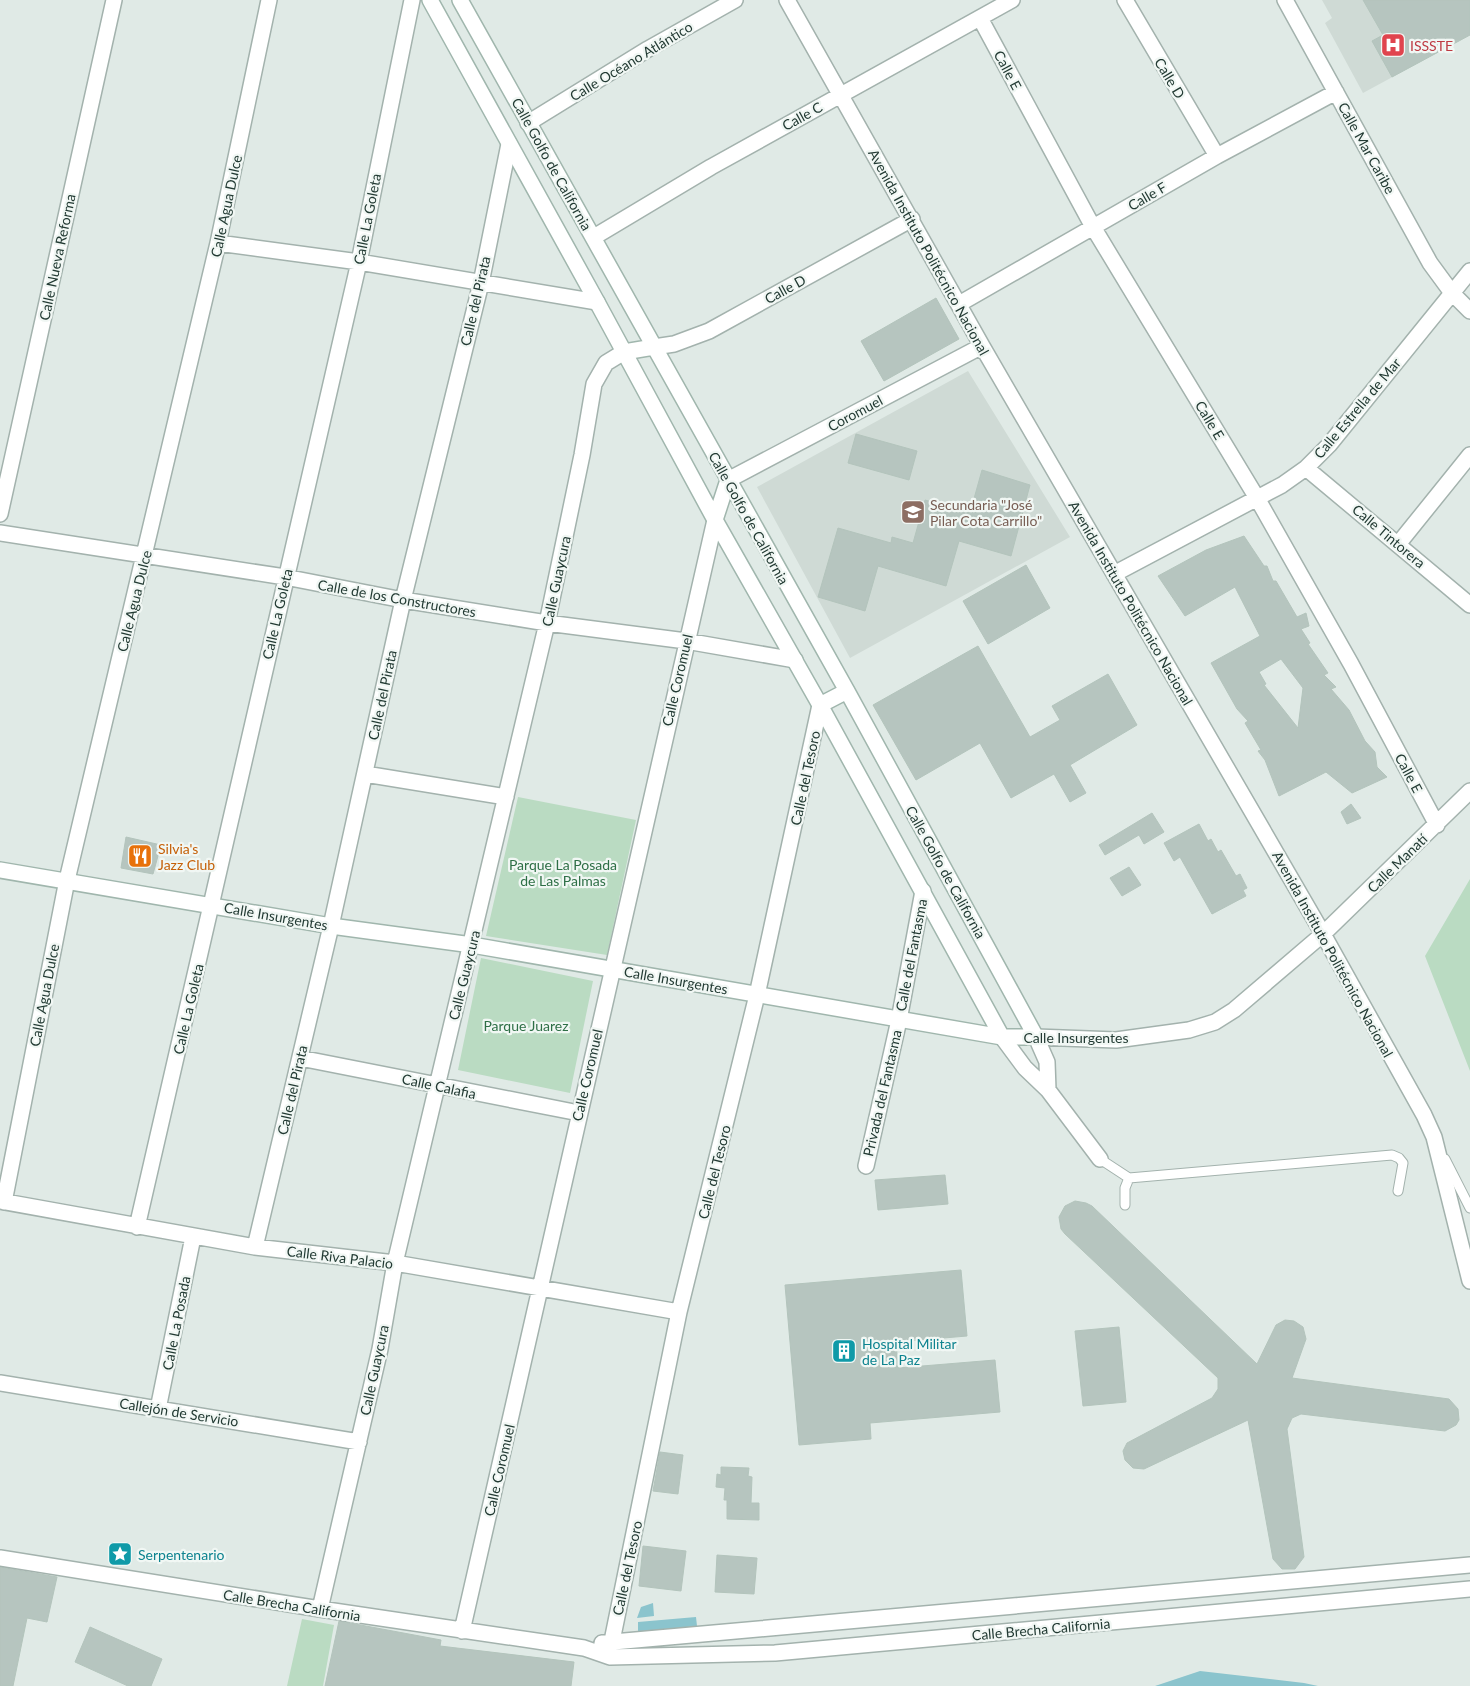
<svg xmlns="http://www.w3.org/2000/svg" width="1470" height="1686" font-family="Lato,sans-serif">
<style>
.built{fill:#cfdad5}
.green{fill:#badbc2}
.water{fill:#8bc4cd}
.building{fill:#b6c5bf;stroke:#b3c4bc;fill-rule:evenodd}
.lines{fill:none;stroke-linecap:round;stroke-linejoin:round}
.lane-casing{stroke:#a3b2ad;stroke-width:11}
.street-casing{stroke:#a3b2ad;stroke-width:18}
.secondary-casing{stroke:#a0b6ad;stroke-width:18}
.lane{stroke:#fff;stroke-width:9}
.street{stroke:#fff;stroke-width:15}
.secondary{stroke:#fff;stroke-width:15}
.labels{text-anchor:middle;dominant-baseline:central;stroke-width:4.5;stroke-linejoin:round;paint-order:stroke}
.health-label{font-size:14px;fill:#be3a42;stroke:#f1f7f4;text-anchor:start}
.street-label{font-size:14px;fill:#223a33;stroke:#f1f7f4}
.education-label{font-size:14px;fill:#785e54;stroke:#f1f7f4;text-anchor:start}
.food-label{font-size:14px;fill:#c56008;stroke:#f1f7f4;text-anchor:start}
.park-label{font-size:14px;fill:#2e6f46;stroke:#f1f7f4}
.culture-label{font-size:14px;fill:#0d838f;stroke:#f1f7f4;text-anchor:start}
</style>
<rect width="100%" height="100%" fill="#e0eae6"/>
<path class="built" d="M1322 0H1470V35L1363 93 1325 23 1332 18Z
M968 371 1070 537 850 658 757 487Z"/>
<path class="green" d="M518 797 636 820 607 955 486 936Z
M1470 879V1071L1425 956Z
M481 958 593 981 570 1093 458 1070Z
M302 1619 334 1625 323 1686H287Z"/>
<path class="water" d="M653 1603 654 1616 637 1618 641 1607Z
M696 1617 697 1626 638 1632V1622Z
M1200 1671 1304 1683 1318 1686H1155Z"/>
<path class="building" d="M1363 0H1470V35L1392 77 1372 41 1383 35Z
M936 298 959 339 884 381 861 341Z
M856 434 917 451 909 480 848 463Z
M982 470 1030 485 1011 556 959 541 946 586 878 566 865 611 818 597 838 528 891 543 892 537 913 543 925 500 970 513Z
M1244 536 1264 566H1267L1273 581H1276L1297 617 1306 613 1309 626 1301 629 1310 643 1308 644 1328 673 1324 675 1336 687 1331 689 1349 710 1365 741 1375 752 1377 767 1387 777 1352 793 1326 772 1279 796 1265 760 1258 751 1261 750 1245 723 1248 721 1237 709 1211 663 1260 636 1235 587 1185 616 1158 576 1206 550ZM1281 659 1303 688 1298 728 1264 685 1266 684 1259 672Z
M1026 565 1050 608 988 644 963 601Z
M978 646 1030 737 1060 720 1052 706 1108 674 1137 725 1070 765 1086 793 1070 802 1054 774 1011 798 980 743 916 780 873 705Z
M1351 804 1361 818 1347 824 1341 812Z
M1152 813 1164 832 1144 844 1139 835 1105 855 1099 845Z
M1199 824 1208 841 1211 839 1218 852 1221 850 1236 876 1240 874 1247 888 1243 890 1246 896 1212 914 1180 857 1174 861 1164 843Z
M126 837 161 845 153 874 121 868Z
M1129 867 1141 885 1122 896 1110 878Z
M945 1175 948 1204 878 1210 875 1180Z
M1075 1201 1086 1203 1092 1206 1257 1364 1276 1325 1285 1320 1294 1321 1303 1327 1306 1339 1292 1378 1449 1399 1458 1409 1459 1420 1456 1425 1445 1431 1301 1414 1292 1418 1287 1429 1304 1557 1295 1569H1282L1273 1559 1248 1420 1144 1469 1133 1468 1125 1460 1123 1451 1127 1443 1212 1398 1218 1389V1378L1065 1234 1061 1229 1059 1217 1065 1206Z
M961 1270 967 1336 896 1342 898 1368 995 1360 1000 1412 870 1423 871 1439 799 1445 785 1285Z
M1119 1327 1126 1402 1083 1406 1075 1331Z
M660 1452 683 1455 678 1494 653 1491Z
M721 1467 749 1468 748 1476 752 1477 751 1503H759V1520L727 1519V1500H724L725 1488 716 1487 717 1474 721 1475Z
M643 1546 686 1551 681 1591 639 1586Z
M717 1555 757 1558 754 1594 715 1592Z
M0 1567 57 1577 47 1622 27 1618 13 1686H0Z
M339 1621 441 1640 440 1646 574 1662 571 1686H325Z
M90 1627 162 1659 151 1686H128L75 1662Z"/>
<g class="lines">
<defs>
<path id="lane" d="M1100 1159 1129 1178 1392 1155 1399 1158 1403 1163 1398 1191
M1445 1159 1470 1208
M1125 1205V1188L1129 1178"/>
<path id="street" d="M787 0 982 346 1323 934 1424 1115 1434 1137 1470 1281
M1125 0 1217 156
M1285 0 1430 263 1452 293 1470 311
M980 18 1093 227 1257 498 1351 664 1437 825
M528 123 648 49 735 0
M594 237 711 167 1012 0
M218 243 359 262 597 302
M959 304 1217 156 1336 92
M654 347 674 344 709 331 912 219
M1306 468 1470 605
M728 480 982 346
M0 514 114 0
M0 533 285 577 403 600 547 623 686 641 795 660
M1399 543 1470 455
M1114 574 1282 485 1306 468 1329 445 1470 271
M365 774 506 797
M1002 1037 1025 1068 1048 1090 1100 1159
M300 1058 579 1113
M1048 1090 1047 1062 1036 1037 1116 1040 1189 1030 1215 1022 1234 1010 1323 934 1470 791
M866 1166 899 1020 923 891
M0 1201 255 1247 395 1263 679 1312
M4 1202 67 880 218 243 269 0
M137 1227 359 262 412 0
M255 1247 331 926 403 600 481 283 509 144
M0 1383 359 1442
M158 1409 193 1237
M0 1558 320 1609 584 1648 610 1657 775 1653 1470 1589
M320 1609 380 1349 395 1263 547 623 582 455 594 384 606 363 624 352
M462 1631 715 520
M602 1643 1470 1565
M610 1657 612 1641 679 1312 757 995 820 705"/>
<path id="secondary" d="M430 0 597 302 715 520 820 705 1002 1037
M624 352 654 347
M715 520 728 480
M820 705 847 691
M0 870 331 926 472 945 1002 1037H1036L847 691 460 0"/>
</defs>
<use href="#lane" class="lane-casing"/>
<use href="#street" class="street-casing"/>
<use href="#secondary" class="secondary-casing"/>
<use href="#lane" class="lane"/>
<use href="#street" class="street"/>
<use href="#secondary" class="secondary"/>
</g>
<defs>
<symbol id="hospital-square" viewBox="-11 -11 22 22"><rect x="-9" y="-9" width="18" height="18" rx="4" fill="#e0444e" stroke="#f1f7f4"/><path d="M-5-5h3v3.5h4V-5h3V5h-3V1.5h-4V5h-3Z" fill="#fff"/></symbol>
<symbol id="school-square" viewBox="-11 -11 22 22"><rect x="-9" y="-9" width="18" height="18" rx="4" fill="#8d6e63" stroke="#f1f7f4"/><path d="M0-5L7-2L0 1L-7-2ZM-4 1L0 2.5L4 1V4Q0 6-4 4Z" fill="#fff"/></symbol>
<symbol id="restaurant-square" viewBox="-11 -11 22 22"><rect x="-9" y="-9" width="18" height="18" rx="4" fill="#e8710a" stroke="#f1f7f4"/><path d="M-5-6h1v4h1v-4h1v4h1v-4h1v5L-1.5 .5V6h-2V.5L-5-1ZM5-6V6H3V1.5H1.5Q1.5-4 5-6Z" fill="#fff"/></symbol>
<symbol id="building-square" viewBox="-11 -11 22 22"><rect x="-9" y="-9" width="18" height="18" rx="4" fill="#0f9aa8" stroke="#f1f7f4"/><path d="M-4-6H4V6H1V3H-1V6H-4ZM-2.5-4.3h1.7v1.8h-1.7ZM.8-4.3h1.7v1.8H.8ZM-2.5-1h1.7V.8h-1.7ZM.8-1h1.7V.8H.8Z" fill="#fff"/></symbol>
<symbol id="sight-square" viewBox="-11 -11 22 22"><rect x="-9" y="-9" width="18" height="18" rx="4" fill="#0f9aa8" stroke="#f1f7f4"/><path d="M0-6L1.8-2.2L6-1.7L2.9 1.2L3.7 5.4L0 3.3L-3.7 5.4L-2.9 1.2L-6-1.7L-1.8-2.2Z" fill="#fff"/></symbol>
</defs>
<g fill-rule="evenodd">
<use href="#hospital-square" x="1379" y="31" width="28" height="28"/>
<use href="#school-square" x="899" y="498" width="28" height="28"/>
<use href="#restaurant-square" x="126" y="842" width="28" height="28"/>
<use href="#building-square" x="830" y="1337" width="28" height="28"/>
<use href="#sight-square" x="106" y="1540" width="28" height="28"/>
</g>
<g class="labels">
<g class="health-label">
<text x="1410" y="45">ISSSTE</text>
</g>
<g class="street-label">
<text transform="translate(631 61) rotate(-31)">Calle Océano Atlántico</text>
<text transform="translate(1008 70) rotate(62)">Calle E</text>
<text transform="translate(1170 78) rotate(59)">Calle D</text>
<text transform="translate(802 116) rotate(-29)">Calle C</text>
<text transform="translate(1367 148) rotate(61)">Calle Mar Caribe</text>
<text transform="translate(552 164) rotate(61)">Calle Golfo de California</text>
<text transform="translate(1147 196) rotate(-30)">Calle F</text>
<text transform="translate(226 206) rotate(-78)">Calle Agua Dulce</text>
<text transform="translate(367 219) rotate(-79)">Calle La Goleta</text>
<text transform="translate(929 252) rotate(61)">Avenida Instituto Politécnico Nacional</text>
<text transform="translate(57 257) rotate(-78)">Calle Nueva Reforma</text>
<text transform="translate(785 289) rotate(-29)">Calle D</text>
<text transform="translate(475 301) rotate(-77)">Calle del Pirata</text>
<text transform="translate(1357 408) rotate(-50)">Calle Estrella de Mar</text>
<text transform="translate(855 413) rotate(-28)">Coromuel</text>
<text transform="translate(1210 420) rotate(59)">Calle E</text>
<text transform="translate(749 518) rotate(61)">Calle Golfo de California</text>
<text transform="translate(1389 536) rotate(40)">Calle Tintorera</text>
<text transform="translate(556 581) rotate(-78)">Calle Guaycura</text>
<text transform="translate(397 598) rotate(10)">Calle de los Constructores</text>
<text transform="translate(134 601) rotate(-76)">Calle Agua Dulce</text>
<text transform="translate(1131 603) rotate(60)">Avenida Instituto Politécnico Nacional</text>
<text transform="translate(277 614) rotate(-77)">Calle La Goleta</text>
<text transform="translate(677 680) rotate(-77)">Calle Coromuel</text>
<text transform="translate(382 695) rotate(-78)">Calle del Pirata</text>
<text transform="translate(1409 773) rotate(62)">Calle E</text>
<text transform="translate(805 778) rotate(-78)">Calle del Tesoro</text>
<text transform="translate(1397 863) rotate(-44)">Calle Manatí</text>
<text transform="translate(946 872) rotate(61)">Calle Golfo de California</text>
<text transform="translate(276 916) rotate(10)">Calle Insurgentes</text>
<text transform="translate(1333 954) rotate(61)">Avenida Instituto Politécnico Nacional</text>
<text transform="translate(911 955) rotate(-79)">Calle del Fantasma</text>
<text transform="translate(464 975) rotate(-76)">Calle Guaycura</text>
<text transform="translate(676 980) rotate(10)">Calle Insurgentes</text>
<text transform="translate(44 995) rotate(-79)">Calle Agua Dulce</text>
<text transform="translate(188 1009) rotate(-77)">Calle La Goleta</text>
<text x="1076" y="1037">Calle Insurgentes</text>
<text transform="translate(587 1075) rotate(-77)">Calle Coromuel</text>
<text transform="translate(439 1086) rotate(12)">Calle Calafia</text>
<text transform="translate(292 1090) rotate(-77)">Calle del Pirata</text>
<text transform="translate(882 1093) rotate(-77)">Privada del Fantasma</text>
<text transform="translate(714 1172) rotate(-76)">Calle del Tesoro</text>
<text transform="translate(340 1257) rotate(7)">Calle Riva Palacio</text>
<text transform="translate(176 1323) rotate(-79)">Calle La Posada</text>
<text transform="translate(374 1370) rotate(-78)">Calle Guaycura</text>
<text transform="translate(179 1412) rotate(9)">Callejón de Servicio</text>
<text transform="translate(499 1470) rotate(-77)">Calle Coromuel</text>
<text transform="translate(627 1568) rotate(-78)">Calle del Tesoro</text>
<text transform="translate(292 1605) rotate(9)">Calle Brecha California</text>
<text transform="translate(1041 1629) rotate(-5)">Calle Brecha California</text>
</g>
<g class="education-label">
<text x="930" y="504">Secundaria "José<tspan x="930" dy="16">Pilar Cota Carrillo"</tspan></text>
</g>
<g class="food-label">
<text x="158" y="848">Silvia's<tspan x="158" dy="16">Jazz Club</tspan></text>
</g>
<g class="park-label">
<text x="563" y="864">Parque La Posada<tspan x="563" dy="16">de Las Palmas</tspan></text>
<text x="526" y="1025">Parque Juarez</text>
</g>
<g class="culture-label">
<text x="862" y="1343">Hospital Militar<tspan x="862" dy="16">de La Paz</tspan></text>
<text x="138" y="1554">Serpentenario</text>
</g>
</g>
</svg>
